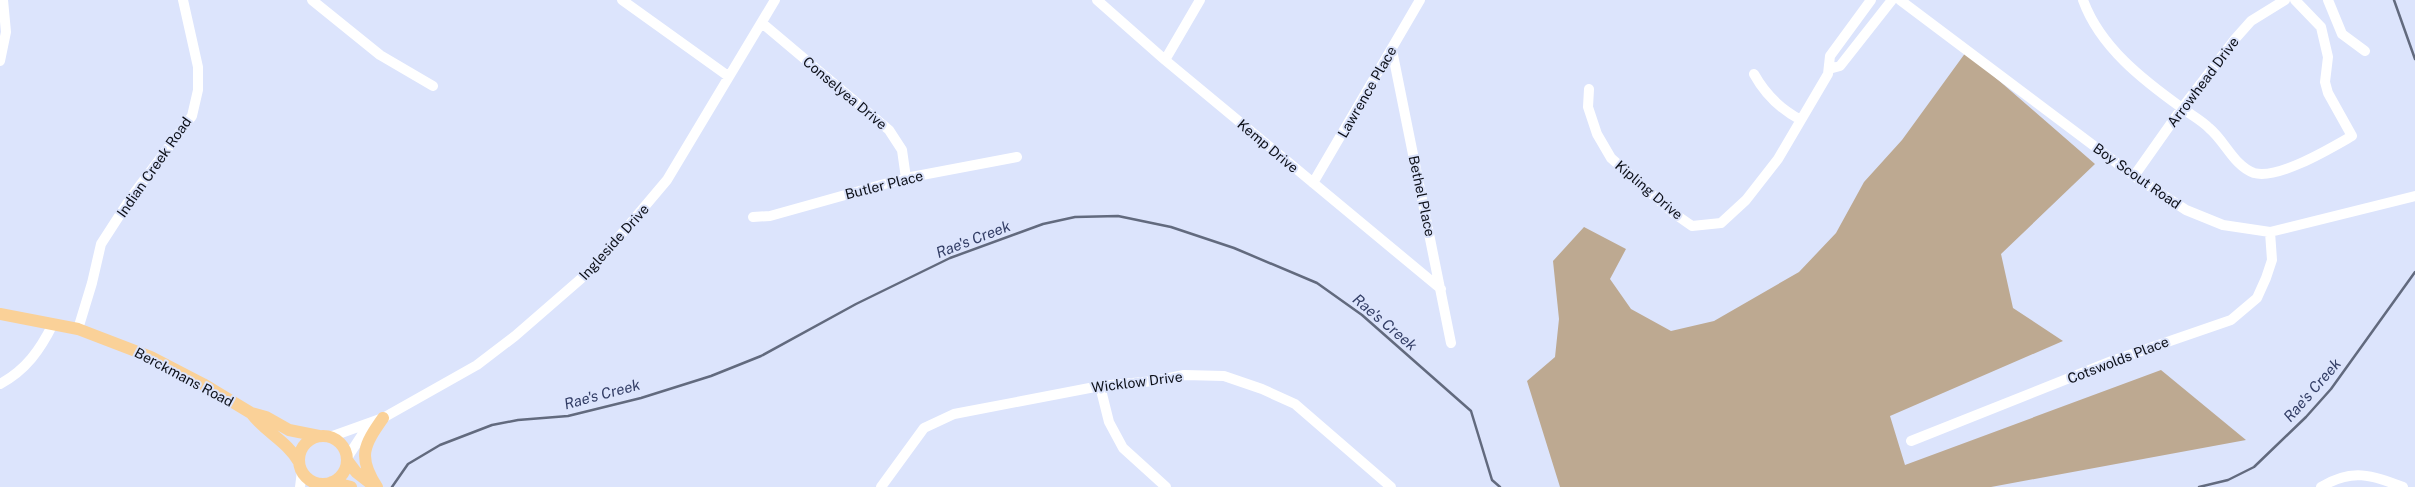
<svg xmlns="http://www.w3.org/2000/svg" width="2415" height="487" font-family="'Public Sans',sans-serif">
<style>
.forest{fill:#bda991}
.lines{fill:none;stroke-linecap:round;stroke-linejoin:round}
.stream{stroke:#626a7e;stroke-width:2.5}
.minor{stroke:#fff;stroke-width:10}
.major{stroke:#fad198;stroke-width:12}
.labels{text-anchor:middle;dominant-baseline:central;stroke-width:4;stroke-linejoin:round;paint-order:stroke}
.street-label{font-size:14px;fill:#0d1019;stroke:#dce4fc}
.water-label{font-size:15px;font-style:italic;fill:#323d65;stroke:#dce4fc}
</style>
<rect width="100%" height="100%" fill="#dce4fc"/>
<path class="forest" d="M1966 52 2095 164 2001 254 2013 308 2063 341 1890 416 1905 465 2161 370 2246 440 1991 487H1560L1527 381 1555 357 1559 319 1553 261 1584 227 1626 249 1610 279 1631 309 1671 331 1714 321 1799 272 1836 233 1864 182 1902 140Z"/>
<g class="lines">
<path class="stream" d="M2394 0 2415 59
M392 487 408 464 440 445 492 425 518 420 568 416 641 398 711 376 761 356 856 304 950 258 1043 224 1075 217 1118 216 1171 227 1234 248 1317 283 1362 315 1471 411 1492 480 1500 487
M2199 487 2228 480 2254 467 2306 417 2331 389 2415 272"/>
<path class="minor" d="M312 0 380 55 433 86
M622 0 728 76
M1097 0 1165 60 1441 289
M1900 0 2134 176 2186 210 2223 225 2270 232 2415 196
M2083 0C2100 47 2143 80 2182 108 2191 115 2201 120 2209 128 2225 141 2234 166 2254 173 2278 180 2331 148 2352 136L2328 93 2325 82 2328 57 2321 27 2295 0
M2328 0 2342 34 2365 51
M762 23 889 130 902 150 906 178
M1392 50 1451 343
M1165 60 1200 0
M0 61 6 32 3 0
M1829 69 1840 66 1892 0
M1754 74C1765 94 1780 109 1801 120
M1589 89 1588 107 1597 134 1611 158 1672 212 1692 226 1721 223 1746 200 1778 159 1828 74 1830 56 1871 0
M2134 176 2182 108 2235 39 2251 21 2285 0
M1313 183 1420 0
M753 217 770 216 906 178 1017 157
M78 329 92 283 101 244 132 196 192 116 198 90V67L183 0
M0 384C26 370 40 350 53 324
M1100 386 1109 422 1123 448 1166 487
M330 437 383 418 477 365 515 336 591 270 667 180 775 0
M1911 441 2112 361 2231 320 2257 298 2266 278 2272 260 2270 232
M347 458 362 435 373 426
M300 487 302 471
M319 487 323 484
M881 487 924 428 954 414 1100 386 1154 381 1184 375 1224 376 1262 389 1295 404 1391 487
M2321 487C2352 468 2371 475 2403 487"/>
<path class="major" d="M0 314 78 329 151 357 203 384 251 413 266 417 289 430 319 436
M251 413C265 432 287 441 299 462
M299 460a24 24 0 1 1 48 0a24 24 0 1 1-48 0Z
M347 460 356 472 374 486
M332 482 351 487
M377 487C357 457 364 445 383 418"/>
</g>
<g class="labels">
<g class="street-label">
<text transform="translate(2203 82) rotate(-53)">Arrowhead Drive</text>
<text transform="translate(1367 92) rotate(-60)">Lawrence Place</text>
<text transform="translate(845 93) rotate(40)">Conselyea Drive</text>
<text transform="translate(1268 146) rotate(40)">Kemp Drive</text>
<text transform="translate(154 167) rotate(-55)">Indian Creek Road</text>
<text transform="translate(2137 176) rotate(35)">Boy Scout Road</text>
<text transform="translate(884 185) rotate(-14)">Butler Place</text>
<text transform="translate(1649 190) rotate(40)">Kipling Drive</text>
<text transform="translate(1422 196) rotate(78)">Bethel Place</text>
<text transform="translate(614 242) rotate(-48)">Ingleside Drive</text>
<text transform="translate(2118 360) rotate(-21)">Cotswolds Place</text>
<text transform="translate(184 377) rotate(28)">Berckmans Road</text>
<text transform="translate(1137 382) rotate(-7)">Wicklow Drive</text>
</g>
<g class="water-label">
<text transform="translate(973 239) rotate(-21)">Rae's Creek</text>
<text transform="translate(1385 322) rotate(40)">Rae's Creek</text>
<text transform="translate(2312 390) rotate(-49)">Rae's Creek</text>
<text transform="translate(602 394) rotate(-15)">Rae's Creek</text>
</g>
</g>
</svg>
